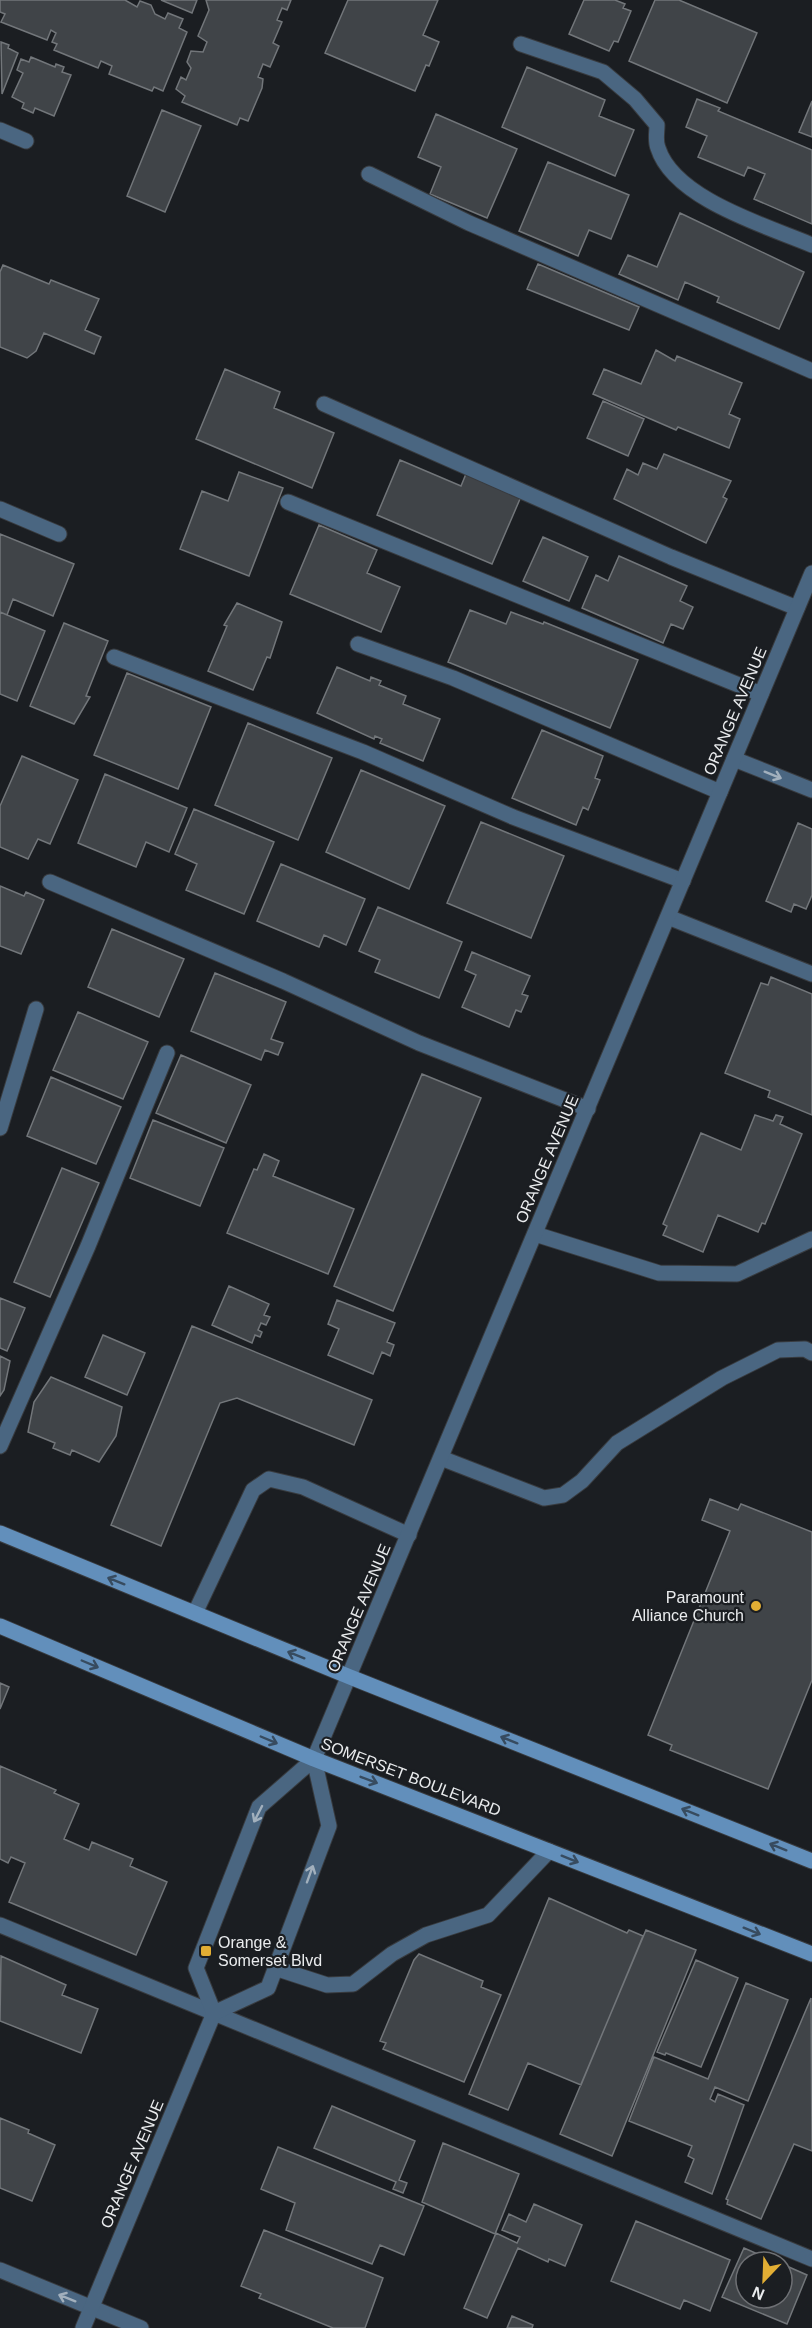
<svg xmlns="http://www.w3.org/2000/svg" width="812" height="2328" font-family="Helvetica,sans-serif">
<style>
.building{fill:#404448;stroke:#72767a;stroke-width:1.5}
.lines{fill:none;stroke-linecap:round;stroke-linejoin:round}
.service-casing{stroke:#383b3f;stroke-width:17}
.minor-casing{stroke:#383b3f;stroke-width:17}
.tertiary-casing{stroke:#383b3f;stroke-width:17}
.secondary-casing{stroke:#383b3f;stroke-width:17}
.service{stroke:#4a6681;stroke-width:15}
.minor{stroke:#4a6681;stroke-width:15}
.tertiary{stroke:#4a6681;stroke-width:15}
.secondary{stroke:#628fbb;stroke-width:15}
.oneway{stroke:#a2b0bd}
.oneway2{stroke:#374b5f}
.poi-dot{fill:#e2ae34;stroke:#1b1e22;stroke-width:2}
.labels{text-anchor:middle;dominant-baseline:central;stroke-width:4.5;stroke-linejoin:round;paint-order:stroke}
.street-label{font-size:16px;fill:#eaecee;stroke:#1b1e22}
.poi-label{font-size:16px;fill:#eaecee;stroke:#1b1e22;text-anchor:end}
</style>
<rect width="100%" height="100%" fill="#1b1e22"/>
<path class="building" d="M0 0H125L137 7 140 1 151 5 155 14 165 19 168 13 183 19 179 28 187 32 163 91 154 87 152 91 109 74 112 66 101 61 98 68 54 50 57 44 52 42 56 33 51 30 47 40 1 22 5 14 0 12Z
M161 0H197L192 13Z
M206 0H291L287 10 282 8 277 20 282 22 273 43 279 46 270 67 263 64 258 77 263 79 262 88 248 121 240 118 237 125 182 102 185 96 176 89 181 77 186 80 191 68 187 62 191 51 203 52 207 42 198 36 209 10Z
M348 0H438L423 35 439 42 429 66 426 65 415 91 325 53Z
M584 0H615L625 4 623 8 631 11 618 42 614 41 609 51 569 34Z
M655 0H679L757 33 727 103 629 61Z
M1 42 9 45 8 48 18 53 2 94Z
M31 57 55 67 56 64 64 67 62 72 71 75 54 116 35 108 33 113 22 108 24 103 12 97 23 73 17 70 21 59 29 62Z
M527 67 605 100 599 116 634 130 615 176 502 127Z
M697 99 720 108 718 111 812 150V224L754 199 765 174 748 167 744 176 698 157 707 136 686 127Z
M812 101V137L799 132Z
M162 110 201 126 165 212 127 196Z
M436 114 517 149 487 218 430 194 441 167 418 157Z
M548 162 629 195 611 239 589 230 578 256 519 231Z
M680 213 804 272 779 329 717 302 719 297 685 282 678 300 619 274 628 255 657 267Z
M538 264 639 307 629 330 527 289Z
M3 265 49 284 51 280 99 299 85 330 101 337 94 354 44 333 36 351 27 358 0 347V272Z
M656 350 675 361 677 356 742 383 729 414 740 419 729 448 678 427 676 430 593 394 604 369 641 384Z
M225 369 280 392 274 408 334 433 312 488 196 439Z
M603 401 644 419 628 456 587 438Z
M664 454 731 481 723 497 727 499 706 543 614 499 627 469 638 475 643 463 657 469Z
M400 460 461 486 468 469 523 492 492 564 377 515Z
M239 472 283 488 249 576 180 549 202 491 228 501Z
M319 525 377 550 367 573 400 587 381 632 290 594Z
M0 534 74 564 53 616 13 599 7 615 0 612Z
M543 537 588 557 569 601 523 581Z
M619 556 687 586 680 601 693 607 683 629 671 624 663 643 582 608 596 575 608 581Z
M237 603 282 622 270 658 267 657 253 690 208 671 227 626 224 625Z
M470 610 506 624 511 612 543 624 544 622 638 660 610 728 448 662Z
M0 612 45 631 17 701 0 694Z
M64 623 108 641 86 696 90 697 74 724 30 706Z
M337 667 370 681 371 677 381 681 379 685 406 696 403 704 440 719 423 761 380 743 382 739 375 736 374 739 317 713Z
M127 673 211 707 178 789 94 755Z
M248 723 332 758 298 840 215 805Z
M542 730 603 756 595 778 600 780 588 810 583 807 576 825 512 798Z
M22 756 78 780 50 844 38 839 28 859 0 847V806Z
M361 770 445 806 409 889 326 852Z
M105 774 187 808 169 852 146 842 136 867 78 843Z
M194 809 274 842 244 914 186 890 197 864 175 854Z
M481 822 564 856 531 938 447 903Z
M798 823 812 829V895L806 909 794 904 791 912 766 901Z
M281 864 365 899 346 945 324 935 319 947 257 921Z
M0 886 24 896 26 892 44 900 21 954 0 946Z
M378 907 462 942 439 998 375 972 380 960 359 951Z
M112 929 184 959 159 1017 88 987Z
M472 952 530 976 522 994 528 996 521 1012 516 1010 509 1027 462 1007 476 975 465 970Z
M215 973 286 1002 271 1039 283 1043 278 1055 265 1050 261 1060 191 1031Z
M771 977 812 994V1115L768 1097 770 1091 725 1073 761 983 768 985Z
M78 1012 148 1042 123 1099 53 1070Z
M181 1055 251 1085 226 1143 156 1113Z
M422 1074 481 1098 393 1311 334 1286Z
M51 1077 121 1107 96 1164 27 1136Z
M755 1115 773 1121 776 1115 783 1117 780 1124 802 1134 765 1224 762 1223 758 1232 718 1215 703 1252 663 1235 667 1226 663 1224 701 1133 741 1150Z
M153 1120 224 1148 200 1206 130 1178Z
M264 1154 279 1161 273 1176 354 1209 328 1274 227 1233 254 1169 257 1170Z
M62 1168 99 1183 50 1297 14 1282Z
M229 1286 269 1304 264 1315 270 1317 266 1325 261 1323 258 1330 262 1332 260 1337 255 1335 252 1343 212 1325Z
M0 1298 25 1308 7 1351 0 1348Z
M337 1300 395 1323 387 1342 394 1345 390 1356 382 1352 373 1374 328 1355 339 1329 328 1324Z
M192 1326 372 1400 354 1445 237 1398 220 1403 161 1546 111 1525Z
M103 1335 145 1353 127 1395 85 1377Z
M0 1356 10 1361 4 1390 0 1396Z
M51 1377 122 1407 116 1436 99 1462 72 1450 70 1455 53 1448 55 1443 28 1432 34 1402Z
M710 1499 738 1510 741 1504 812 1532V1680L768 1789 670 1750 672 1745 648 1735 730 1531 702 1520Z
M0 1683 9 1687 0 1709Z
M0 1766 56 1790 54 1793 79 1804 64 1839 89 1850 92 1842 133 1859 130 1866 167 1882 136 1955 9 1902 25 1863 11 1857 8 1863 0 1859Z
M549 1898 627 1933 629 1930 643 1936 581 2085 528 2063 508 2110 469 2094Z
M646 1930 696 1950 612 2156 560 2134Z
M419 1954 483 1981 481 1987 501 1995 464 2082 383 2049 386 2043 380 2041 414 1960Z
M1 1956 66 1985 62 1995 98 2009 81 2053 0 2021Z
M696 1960 738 1978 701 2067 666 2053 665 2055 657 2052Z
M746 1983 788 2000 748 2101 715 2087 710 2099 715 2102 718 2094 744 2105 712 2194 685 2182 694 2159 688 2156 692 2146 629 2121 654 2057 708 2079Z
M811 1998 812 2151 794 2144 761 2219 727 2204 728 2200 726 2199Z
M332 2106 415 2141 399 2180 407 2183 403 2193 393 2189 396 2182 314 2148Z
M0 2118 29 2130 28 2133 55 2145 32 2201 0 2188Z
M443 2143 519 2174 495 2234 422 2202Z
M278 2147 424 2206 404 2255 380 2245 372 2264 286 2230 295 2203 261 2189Z
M534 2204 582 2225 565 2266 549 2259 548 2262 518 2248 487 2318 464 2308 496 2233 517 2243 520 2237 502 2230 509 2214 526 2222Z
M636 2221 730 2260 710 2311 684 2300 680 2309 611 2281Z
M264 2230 383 2278 365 2328H333L259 2298 261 2294 241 2286Z
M744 2248 776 2262H746V2298H782V2264L807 2275 787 2324 722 2297Z
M512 2316 533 2325 532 2328H507Z"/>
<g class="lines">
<defs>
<path id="service" d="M521 44 603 72 635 99 657 125C657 132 655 141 658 148 674 199 767 226 812 245
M0 130 26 141
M369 174 469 223 812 371
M324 404 671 557 797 608
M288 502 761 694
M0 509 59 534
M358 644 453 678 720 792
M114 657 363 752 513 817 683 881
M734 759 812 790
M50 882 283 981 419 1043 588 1109
M668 917 812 974
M0 1128 36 1009
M535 1234 659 1273 737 1274 812 1239
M0 1446 88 1246 167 1053
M441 1458 544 1498 563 1495 582 1481 617 1443 722 1378 778 1350 805 1349 812 1353
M195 1613 253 1490 269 1479 303 1487 409 1535
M0 1925 812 2259
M275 1968 327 1985 353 1984 392 1954 426 1935 488 1915 549 1851"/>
<path id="minor" d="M0 2270 141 2328"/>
<path id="tertiary" d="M214 2013 196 1968 259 1807 314 1759 812 573
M83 2328 214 2013 268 1988 329 1826 314 1759"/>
<path id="secondary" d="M0 1533 350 1677 812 1861
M0 1626 314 1759 812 1954"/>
</defs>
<use href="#service" class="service-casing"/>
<use href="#minor" class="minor-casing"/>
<use href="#tertiary" class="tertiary-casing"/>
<use href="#secondary" class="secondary-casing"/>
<use href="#service" class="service"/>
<use href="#minor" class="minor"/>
<use href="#tertiary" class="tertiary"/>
<use href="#secondary" class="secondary"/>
</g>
<defs><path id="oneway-shaft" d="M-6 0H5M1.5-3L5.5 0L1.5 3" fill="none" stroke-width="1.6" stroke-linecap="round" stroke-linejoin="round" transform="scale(1.5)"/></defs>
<g class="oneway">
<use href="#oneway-shaft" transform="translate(773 775) rotate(22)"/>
<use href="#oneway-shaft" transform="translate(258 1814) rotate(117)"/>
<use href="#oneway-shaft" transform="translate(310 1874) rotate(-70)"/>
<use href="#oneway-shaft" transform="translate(67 2298) rotate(-158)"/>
</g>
<g class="oneway2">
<use href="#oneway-shaft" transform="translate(116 1581) rotate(-158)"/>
<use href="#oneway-shaft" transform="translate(296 1655) rotate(-158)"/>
<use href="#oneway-shaft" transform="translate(90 1664) rotate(23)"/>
<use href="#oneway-shaft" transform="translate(269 1740) rotate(23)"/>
<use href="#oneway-shaft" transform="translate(509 1740) rotate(-158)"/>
<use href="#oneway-shaft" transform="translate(369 1780) rotate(21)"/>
<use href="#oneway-shaft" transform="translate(690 1812) rotate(-158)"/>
<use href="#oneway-shaft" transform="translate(778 1847) rotate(-158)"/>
<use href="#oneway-shaft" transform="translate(570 1859) rotate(22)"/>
<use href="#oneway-shaft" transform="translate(752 1931) rotate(22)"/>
</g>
<g class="poi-dot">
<circle cx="756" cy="1606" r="6"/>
<rect x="200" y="1945" width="12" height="12" rx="3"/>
</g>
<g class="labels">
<g class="street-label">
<text transform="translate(735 711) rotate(-67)">ORANGE AVENUE</text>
<text transform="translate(547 1159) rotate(-67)">ORANGE AVENUE</text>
<text transform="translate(359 1608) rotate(-67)">ORANGE AVENUE</text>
<text transform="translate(411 1777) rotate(21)">SOMERSET BOULEVARD</text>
<text transform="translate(132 2164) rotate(-67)">ORANGE AVENUE</text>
</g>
<g class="poi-label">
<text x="744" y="1597">Paramount<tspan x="744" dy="18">Alliance Church</tspan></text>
<text x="218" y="1942" text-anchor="start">Orange &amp;<tspan x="218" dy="18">Somerset Blvd</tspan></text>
</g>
</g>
<g transform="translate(764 2280) rotate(203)"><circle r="28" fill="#1b1e22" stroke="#6e7074" stroke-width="1.5"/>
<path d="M0-4.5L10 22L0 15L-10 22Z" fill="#e2ae34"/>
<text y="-9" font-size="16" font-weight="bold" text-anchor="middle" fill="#eaecee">N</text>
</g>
</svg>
